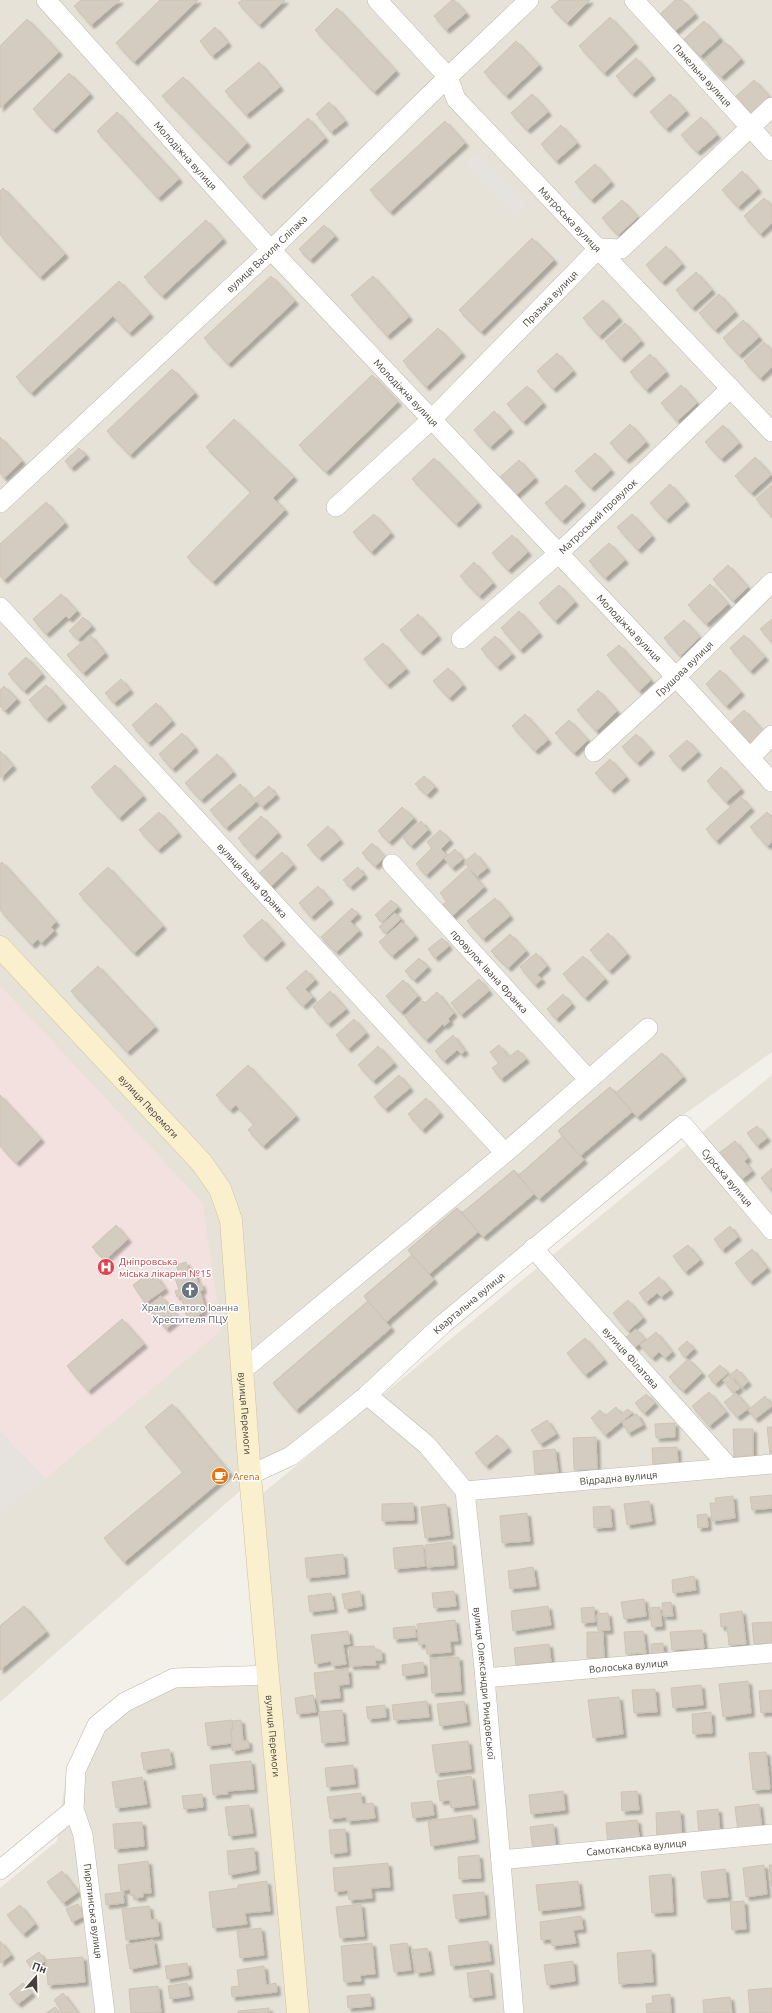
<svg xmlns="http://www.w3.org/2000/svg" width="772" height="2013" font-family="Ubuntu,sans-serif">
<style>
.residential{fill:#e7e2d8}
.industrial{fill:#e6e2de}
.medical{fill:#f2e1de}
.building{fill:#d4ccc0;stroke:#cec4b4;filter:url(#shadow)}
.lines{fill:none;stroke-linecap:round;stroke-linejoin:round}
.street-casing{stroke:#beb8ad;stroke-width:20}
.secondary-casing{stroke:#cfc39d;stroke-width:23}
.street{stroke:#fff;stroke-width:19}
.secondary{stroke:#faf0cd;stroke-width:22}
.labels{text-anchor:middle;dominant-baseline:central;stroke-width:3;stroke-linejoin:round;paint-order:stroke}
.street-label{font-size:10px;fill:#464138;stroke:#fff}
.health-label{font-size:10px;fill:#be3a42;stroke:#fff;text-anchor:start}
.worship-label{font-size:10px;fill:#5b616d;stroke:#fff}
.food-label{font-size:10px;fill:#c56008;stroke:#fff;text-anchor:start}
</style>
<defs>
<filter id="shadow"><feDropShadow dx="3.5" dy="3.5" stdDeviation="1" flood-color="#0004"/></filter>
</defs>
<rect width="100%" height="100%" fill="#f3f0e9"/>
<path class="residential" d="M0 0H772V1052L679 1118 290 1447 0 1702Z
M772 1075V2013H0V1888L57 1841 66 1775 97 1715 158 1675 276 1664 263 1493Z"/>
<path class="industrial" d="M476 154 527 205 515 217 465 165Z
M0 1431 45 1479 0 1515Z"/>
<path class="medical" d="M0 985 203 1203 221 1331 45 1479 0 1431Z"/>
<path class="building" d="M81 0H120L91 25 74 6Z
M160 0H198L134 62 116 43Z
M242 0H285L259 25 238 3Z
M452 0H454L466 13 446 30 434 16Z
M559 0H590L567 23 551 7Z
M675 0H682L695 14 674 32 659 15Z
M337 8 396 71 374 92 315 30Z
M610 17 635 44 604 73 579 46Z
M27 19 59 52 0 108V46Z
M704 21 720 38 700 56 684 39Z
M215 27 228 43 212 56 200 41Z
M516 41 539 65 506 96 484 72Z
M725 42 741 59 721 77 705 60Z
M636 58 652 76 632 94 616 76Z
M259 62 280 87 246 115 225 91Z
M69 73 90 94 53 130 33 109Z
M183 77 247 143 227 162 162 96Z
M754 80 770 97 750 115 734 98Z
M532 94 548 112 527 130 511 113Z
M670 94 686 111 666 129 650 112Z
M329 102 345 121 331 132 316 114Z
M117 112 179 179 158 198 97 131Z
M701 117 717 135 697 152 681 135Z
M308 118 325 138 261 196 243 177Z
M445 121 465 143 390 212 370 190Z
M561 125 577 143 556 161 541 144Z
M595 164 611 182 591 200 575 182Z
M742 171 758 189 738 207 722 190Z
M3 188 65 254 40 277 0 235V191Z
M764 198 772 206V223L760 234 744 216Z
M622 200 638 217 618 235 602 218Z
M206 220 223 239 162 296 144 277Z
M324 225 335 236 310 260 299 249Z
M532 238 554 260 481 332 459 310Z
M666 246 682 264 662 282 646 265Z
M696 272 712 290 692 308 676 290Z
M271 276 295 301 228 364 204 338Z
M373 276 409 317 387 336 351 295Z
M119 281 150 314 129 333 113 316 31 393 16 377Z
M719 294 735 312 715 330 699 313Z
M603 300 619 318 599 336 583 318Z
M743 320 759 337 739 355 723 338Z
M625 323 641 341 621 359 605 341Z
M438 328 462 353 426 387 403 361Z
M764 342 772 351V367L760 378 744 361Z
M557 353 573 371 553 389 537 371Z
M650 354 666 372 646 390 630 372Z
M172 369 195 393 130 455 107 431Z
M372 375 398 402 326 472 299 445Z
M681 385 697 403 677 421 661 403Z
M527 386 543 403 523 422 507 404Z
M494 411 510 429 490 447 474 430Z
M234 419 294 477 273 498 285 510 213 582 187 557 251 492 206 447Z
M630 424 646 442 626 460 610 443Z
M723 425 739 443 721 459 705 442Z
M0 437 22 461 4 478 0 473Z
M79 448 86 455 71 468 65 461Z
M595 453 611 470 591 488 575 471Z
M755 457 771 475 751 493 735 476Z
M434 458 478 503 456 524 412 479Z
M519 460 535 478 515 496 499 478Z
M670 484 686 502 666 520 650 503Z
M566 485 582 502 562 521 545 503Z
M772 485V517L756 499Z
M46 502 65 523 4 580 0 576V544Z
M374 514 391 533 371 552 353 532Z
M632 514 652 536 638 550 617 527Z
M512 535 528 552 508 570 492 553Z
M609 543 625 560 605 578 589 561Z
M474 562 493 583 479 596 460 576Z
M728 565 748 587 733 601 713 579Z
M710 584 728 604 706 624 688 605Z
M559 585 575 602 555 621 539 603Z
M61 594 77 611 69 619 66 616 46 634 33 619Z
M519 611 539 633 520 650 501 628Z
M418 614 438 636 420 652 400 630Z
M83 617 92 626 78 639 69 631Z
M772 619V642L760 629Z
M684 620 700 637 680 656 664 638Z
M90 635 105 653 83 673 67 655Z
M744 635 765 657 750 671 730 648Z
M495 636 512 654 497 667 481 649Z
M383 643 406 669 387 685 364 659Z
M619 645 651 680 639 691 607 655Z
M26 657 42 674 24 691 8 674Z
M448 668 463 685 449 698 433 681Z
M720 670 741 692 726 706 706 684Z
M121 679 130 690 114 703 105 693Z
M46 685 63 704 46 719 29 700Z
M4 686 17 699 5 711 0 706V690Z
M598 690 617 711 596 731 577 710Z
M156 703 172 721 148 743 132 725Z
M744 710 764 732 750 746 729 724Z
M525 714 548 740 535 751 512 726Z
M569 720 588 740 574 753 555 733Z
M182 733 195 748 172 769 159 754Z
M636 734 651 750 637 763 622 747Z
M687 740 698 752 680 768 669 756Z
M0 751 13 766 0 778Z
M217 754 233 772 201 800 185 783Z
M610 759 626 777 611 790 595 773Z
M115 765 143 796 119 818 91 787Z
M721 767 741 789 726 802 707 781Z
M424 776 435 787 427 795 415 784Z
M240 784 256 802 226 828 210 810Z
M269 786 276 795 262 807 255 798Z
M741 797 751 808 716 841 706 829Z
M402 807 414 818 389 842 378 831Z
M159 812 178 833 158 850 139 830Z
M767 812 772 817V842L767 846 750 827Z
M261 816 278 833 254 856 238 838Z
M421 821 428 830 411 846 403 838Z
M328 826 340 840 319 858 307 845Z
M440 830 450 840 441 849 447 855 426 875 416 864 432 848 427 842Z
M372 843 385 857 375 866 362 853Z
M455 849 463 859 452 868 444 858Z
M282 852 293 865 270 887 258 874Z
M475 853 487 868 477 876 464 862Z
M2 862 56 922 51 927 54 931 41 943 38 939 32 945 0 910V864Z
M108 867 163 926 134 953 79 894Z
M358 867 364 875 350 887 343 880Z
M467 868 484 887 451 917 441 906 447 901 440 893Z
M318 886 330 900 311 917 299 903Z
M495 898 510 916 483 939 467 921Z
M391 900 398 907 382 922 375 915Z
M352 908 358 914 350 921 359 931 336 952 321 937Z
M395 913 401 919 386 933 379 927Z
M262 919 282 941 263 958 243 936Z
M402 922 415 936 392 956 379 942Z
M608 933 627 954 609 971 590 950Z
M510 934 526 951 508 968 491 951Z
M442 938 449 946 435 958 428 949Z
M536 953 547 966 537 975 542 979 535 985 520 967Z
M583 956 605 979 585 998 563 974Z
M419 958 428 967 414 980 405 971Z
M98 966 155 1027 127 1052 71 991Z
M306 970 315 980 305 989 313 997 303 1006 286 988Z
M479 979 489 991 461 1015 451 1003Z
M403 980 418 996 401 1012 386 996Z
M330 991 346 1009 328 1024 313 1007Z
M437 992 454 1013 448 1019 450 1021 444 1026 443 1024 426 1040 405 1017 423 1001 425 1003Z
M563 994 572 1004 556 1019 547 1009Z
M354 1019 366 1033 348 1049 336 1035Z
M453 1035 465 1051 461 1054 457 1050 444 1061 435 1051Z
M499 1045 509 1057 518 1050 526 1059 501 1079 492 1068 499 1063 490 1052Z
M378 1046 394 1063 373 1081 358 1065Z
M662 1053 683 1077 637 1117 616 1093Z
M662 1053 683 1077 637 1117 632 1112 580 1156 584 1160 539 1199 534 1194 483 1237 478 1232 429 1274 434 1280 386 1322 391 1328 296 1410 273 1383 368 1301 364 1296 412 1255 408 1250 457 1208 462 1213 514 1170 518 1176 563 1136 558 1131 610 1087 616 1093Z
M248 1065 296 1116 263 1146 248 1130 254 1124 236 1105 230 1110 216 1095Z
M399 1075 410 1088 385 1109 374 1097Z
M610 1087 632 1112 580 1156 558 1131Z
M0 1095 41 1139 16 1163 0 1146Z
M426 1098 440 1113 422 1130 408 1114Z
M757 1126 767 1138 757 1146 747 1133Z
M563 1136 584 1160 539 1199 518 1176Z
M735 1141 748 1158 744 1161 752 1171 742 1179 719 1153Z
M772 1168V1188L770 1189 761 1178Z
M514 1170 534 1194 483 1237 462 1213Z
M457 1208 478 1232 429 1274 408 1250Z
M116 1225 128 1239 105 1260 92 1247Z
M730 1226 738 1237 722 1250 714 1239Z
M688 1245 700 1260 685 1272 673 1256Z
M752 1249 767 1268 750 1282 735 1263Z
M412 1255 434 1280 386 1322 364 1296Z
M186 1262 189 1271 194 1269 198 1284 201 1283 203 1290 200 1291 204 1305 203 1312 193 1318 186 1315 181 1296 177 1297 175 1291 179 1290 174 1275 179 1274 176 1265Z
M148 1274 152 1280 156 1276 165 1289 145 1303 133 1285Z
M659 1277 670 1290 661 1297 657 1293 646 1302 639 1293Z
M161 1296 179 1318 166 1329 147 1307Z
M628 1300 643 1318 628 1331 613 1313Z
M368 1301 391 1328 296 1410 273 1383Z
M122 1319 144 1344 88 1391 67 1366Z
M636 1329 645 1339 633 1349 624 1339Z
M656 1332 672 1352 665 1358 659 1352 652 1358 640 1345Z
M585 1338 604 1360 585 1375 567 1353Z
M687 1341 694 1349 685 1357 678 1349Z
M688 1359 702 1373 683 1391 669 1377Z
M720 1365 728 1373 715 1384 708 1376Z
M737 1369 748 1382 742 1387 731 1374Z
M729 1375 740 1388 733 1393 723 1380Z
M709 1392 726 1412 709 1426 692 1406Z
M736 1393 749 1408 737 1417 724 1402Z
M646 1394 655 1403 644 1413 635 1403Z
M765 1396 772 1406 755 1419 748 1410Z
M172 1404 230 1473 124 1562 104 1538 183 1472 145 1427Z
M616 1407 621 1414 628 1409 632 1413 605 1435 591 1418 600 1410 605 1416Z
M637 1414 643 1425 628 1433 622 1422Z
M547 1420 556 1434 540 1444 531 1430Z
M675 1423V1437L656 1438 655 1424Z
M767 1427H772V1454H770Z
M733 1429H753V1456L734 1457Z
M497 1435 508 1448 486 1466 475 1453Z
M596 1437 597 1469 574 1470 573 1438Z
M677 1447 678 1463 653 1464 652 1448Z
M555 1449 558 1472 535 1474 533 1451Z
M772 1495V1508L752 1510 750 1497Z
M733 1496 735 1518 712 1521 710 1503H716L715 1498Z
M649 1501 652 1521 627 1525 624 1504Z
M413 1503 414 1520 382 1521V1504Z
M446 1504 450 1535 425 1538 421 1507Z
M610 1506 612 1527 594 1528 593 1507Z
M527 1513 530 1541 502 1543 500 1516Z
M707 1514 708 1527 698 1528 697 1515Z
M452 1542 454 1565 427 1567 425 1545Z
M423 1545 425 1566 395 1569 393 1548Z
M343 1554 345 1574 307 1578 305 1558Z
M533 1567 536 1586 510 1589 508 1571Z
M694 1576 696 1590 673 1593 672 1580Z
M360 1591 362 1606 345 1609 342 1594Z
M454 1591 456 1606 434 1608 432 1593Z
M331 1593 334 1609 310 1612 308 1596Z
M644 1599 646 1616 624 1619 621 1602Z
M671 1602 673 1616H663L662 1603Z
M24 1606 46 1632 0 1670V1626Z
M24 1606 46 1632 0 1670V1626Z
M548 1606 551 1625 513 1631 511 1611Z
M594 1607 595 1622 582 1623 581 1608Z
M660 1607 662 1626 652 1627 649 1608Z
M742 1611 746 1644 729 1645 727 1626 721 1627 720 1614Z
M608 1613 610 1630 598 1631 597 1614Z
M455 1620 458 1641H450L451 1652 427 1654 426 1644 419 1645 417 1624Z
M772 1622V1643L754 1644 752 1623Z
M415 1626 416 1637 394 1639 393 1628Z
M702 1630 704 1648 672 1650 670 1632Z
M348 1631 350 1644H343L346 1664 332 1666 331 1661 315 1664 311 1635Z
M643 1631 646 1653 626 1654 624 1632Z
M587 1632H603L604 1658H587Z
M663 1643 664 1657 652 1658 651 1644Z
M549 1644 551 1662 516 1665 514 1648Z
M374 1646 375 1650H381L382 1660H375L376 1665 350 1666 349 1647Z
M459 1657 461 1691 432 1693 430 1659Z
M423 1662 424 1673 403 1676 402 1665Z
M348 1669 349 1684 339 1685 340 1698 317 1700 314 1673Z
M748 1681 751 1713 723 1717 719 1684Z
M701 1685 703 1705 673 1708 671 1688Z
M655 1689 657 1712 634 1713 632 1690Z
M772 1690V1712L761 1713 759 1691Z
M313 1695 316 1712 297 1714 295 1698Z
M619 1697 623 1734 593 1738 588 1700Z
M427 1701 429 1717 394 1720 392 1705Z
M464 1701 467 1722 440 1726 437 1704Z
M385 1705 386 1717 368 1719 366 1707Z
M342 1710 345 1741 322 1743 319 1712Z
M711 1712 712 1733 693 1734 692 1714Z
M232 1720 233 1729H231L232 1743 208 1746 205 1723Z
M241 1720 243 1741 248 1740 249 1748 232 1751 231 1729H233L232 1721Z
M468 1741 471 1769 436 1773 432 1745Z
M169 1749 172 1765 144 1770 141 1753Z
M766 1752 770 1789 753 1790 749 1753Z
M251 1761 254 1789 227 1791 228 1794 213 1795 210 1765Z
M353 1765 355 1784 327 1787 325 1768Z
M471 1776 475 1805 451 1808 450 1800 440 1801 437 1781Z
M142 1777 147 1804 116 1808 112 1782Z
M563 1791 565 1810 531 1814 529 1795Z
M637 1791 639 1810 622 1811 621 1792Z
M361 1793 362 1804 373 1803 375 1818 347 1821V1817L330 1819 327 1797Z
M202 1794 203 1807 184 1809 182 1796Z
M432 1801 434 1815 413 1818 411 1803Z
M759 1804 762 1829 738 1831 735 1807Z
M249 1805 253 1833 229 1836 225 1807Z
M718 1809 720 1833 699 1835 697 1811Z
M680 1811 682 1839 657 1840 656 1813Z
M472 1815 475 1839 431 1846 428 1821Z
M637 1820 640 1843 608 1846 606 1823Z
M142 1822 144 1846 115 1849 113 1824Z
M553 1824 556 1848 533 1851 530 1827Z
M345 1829 347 1852 331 1854 329 1830Z
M254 1848 256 1870 229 1875 227 1851Z
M479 1855 481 1878 459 1879 458 1857Z
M148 1861 151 1893H143V1897L135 1898V1895L131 1896 130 1889 121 1891 118 1865Z
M388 1863 390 1887 371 1888 372 1898 349 1900 348 1890 335 1892 333 1868Z
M764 1865 767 1894 746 1897 743 1868Z
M769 1865H772V1886H771Z
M725 1869 728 1897 704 1899 701 1872Z
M62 1871 78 1892 63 1903 47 1882Z
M671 1874 673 1912 652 1913 649 1876Z
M267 1881 270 1911 245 1913 247 1924 213 1928 209 1892 238 1888V1885Z
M578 1881 581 1906 539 1911 536 1885Z
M123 1892 124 1903 106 1905 105 1894Z
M484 1892 486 1915 456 1919 453 1895Z
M744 1901 746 1929 732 1930 730 1902Z
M78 1904 84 1916 72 1922 66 1909Z
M361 1904 364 1936 340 1938 336 1907Z
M20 1905 35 1924 23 1934 7 1915Z
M149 1906 151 1920 157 1919 159 1936 126 1940 122 1909Z
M581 1916 583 1929 573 1930 576 1943 552 1946 551 1939 541 1940 540 1922Z
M261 1928 264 1955 240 1958 237 1931Z
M153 1940 157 1964 130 1969 126 1945Z
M0 1941 11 1955 0 1963Z
M488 1941 491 1961 451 1966 448 1946Z
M372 1943 375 1974 360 1975 361 1981 344 1982 341 1946Z
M407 1943 411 1970 394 1972 390 1945Z
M427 1948 431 1971 416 1973 412 1950Z
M651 1950 653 1982 619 1984 617 1953Z
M39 1952 45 1961 33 1970 26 1961Z
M83 1957 85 1982 48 1985 46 1960Z
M573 1961 575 1981 547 1985 544 1965Z
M187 1963 189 1975 167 1979 165 1966Z
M264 1966 266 1985 276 1983 277 1992 232 1997 231 1987 239 1986 237 1970Z
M489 1970 492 1995 470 1998 467 1973Z
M23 1983 32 1993 18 2004 9 1994Z
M187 1983 190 1996 170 1999 168 1986Z
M158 1986 161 2012 131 2013 129 1989Z
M772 1988V2013H750L748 1990Z
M63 1993 77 2012V2013H63L54 2000Z
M370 1994 371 2006 348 2008 347 1996Z
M670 1994 671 2013H647L646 2004 653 2003 652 1996Z
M730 1997 732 2013H704L703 2000Z
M55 2007 60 2013H46Z
M269 2008V2013H238V2011Z"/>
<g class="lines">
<defs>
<g id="street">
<path id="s1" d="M46 0 271 250 676 677 772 782"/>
<path id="s2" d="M377 0 448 77 456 99 772 432"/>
<path id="s3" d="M634 0 772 151"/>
<path id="s4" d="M0 503 271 250 448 77 529 0"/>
<path id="s5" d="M336 507 431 420 599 248 621 249 772 107"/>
<path id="s6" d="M0 607 505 1153"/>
<path id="s7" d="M461 639 559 553 731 388"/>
<path id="s8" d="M594 752 676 677 772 582"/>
<path d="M750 758 772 735"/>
<path id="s9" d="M392 864 588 1079"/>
<path id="s10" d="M533 1248 728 1466"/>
<path d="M243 1370 505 1153 648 1028"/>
<path id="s11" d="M367 1395 427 1445 465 1491 485 1678 514 2013"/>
<path id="s12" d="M250 1475 291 1456 334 1422 367 1395 443 1324 683 1125 772 1230"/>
<path id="s13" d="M465 1491 772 1464"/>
<path id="s14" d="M485 1678 772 1653"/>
<path id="s15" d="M501 1860 772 1834"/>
<path d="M0 1870 74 1809"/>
<path d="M105 2013 83 1835 74 1809 76 1770 97 1725 125 1702 174 1678 268 1675"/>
</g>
<g id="secondary">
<path id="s16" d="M0 947 202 1163 220 1189 231 1220 250 1475 298 2013"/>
</g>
</defs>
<use href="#street" class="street-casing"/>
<use href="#secondary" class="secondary-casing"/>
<use href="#street" class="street"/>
<use href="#secondary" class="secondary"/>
</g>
<defs>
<symbol id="hospital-disc" viewBox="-11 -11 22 22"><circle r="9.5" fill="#e0444e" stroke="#fff"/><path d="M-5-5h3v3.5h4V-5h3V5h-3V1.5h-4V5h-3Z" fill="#fff"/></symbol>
<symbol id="church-disc" viewBox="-11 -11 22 22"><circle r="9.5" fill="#6b7280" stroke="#fff"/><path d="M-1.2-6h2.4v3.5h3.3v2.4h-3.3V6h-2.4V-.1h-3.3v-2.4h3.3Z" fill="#fff"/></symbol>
<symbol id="cafe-disc" viewBox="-11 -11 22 22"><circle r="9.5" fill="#e8710a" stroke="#fff"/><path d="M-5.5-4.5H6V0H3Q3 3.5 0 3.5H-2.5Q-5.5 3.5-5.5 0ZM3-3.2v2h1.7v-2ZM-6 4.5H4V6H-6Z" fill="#fff"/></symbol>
</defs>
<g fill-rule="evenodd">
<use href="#hospital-disc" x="96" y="1257" width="20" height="20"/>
<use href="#church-disc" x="180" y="1280" width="20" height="20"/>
<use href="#cafe-disc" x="210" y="1466" width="20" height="20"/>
</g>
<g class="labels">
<g class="street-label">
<text stroke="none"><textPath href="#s3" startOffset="102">Панельна вулиця</textPath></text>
<text stroke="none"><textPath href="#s1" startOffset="209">Молодіжна вулиця</textPath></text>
<text stroke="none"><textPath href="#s2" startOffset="294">Матроська вулиця</textPath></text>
<text stroke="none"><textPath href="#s4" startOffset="365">вулиця Василя Сліпака</textPath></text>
<text stroke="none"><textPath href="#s5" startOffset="299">Празька вулиця</textPath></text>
<text stroke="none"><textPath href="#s1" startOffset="533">Молодіжна вулиця</textPath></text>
<text stroke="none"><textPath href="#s7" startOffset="184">Матроський провулок</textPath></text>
<text stroke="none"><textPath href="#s1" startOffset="857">Молодіжна вулиця</textPath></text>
<text stroke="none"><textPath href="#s8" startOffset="123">Грушова вулиця</textPath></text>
<text stroke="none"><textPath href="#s6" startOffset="372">вулиця Івана Франка</textPath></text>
<text stroke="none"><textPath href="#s9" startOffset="145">провулок Івана Франка</textPath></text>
<text stroke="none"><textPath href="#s16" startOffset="218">вулиця Перемоги</textPath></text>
<text stroke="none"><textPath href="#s12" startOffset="627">Сурська вулиця</textPath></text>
<text stroke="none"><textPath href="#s12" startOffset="280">Квартальна вулиця</textPath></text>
<text stroke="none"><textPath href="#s10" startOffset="147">вулиця Філатова</textPath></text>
<text stroke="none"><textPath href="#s16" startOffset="554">вулиця Перемоги</textPath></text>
<text stroke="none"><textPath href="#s13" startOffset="154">Відрадна вулиця</textPath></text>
<text stroke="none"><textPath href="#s14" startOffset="144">Волоська вулиця</textPath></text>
<text stroke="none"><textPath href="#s11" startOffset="331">вулиця Олександри Риндовської</textPath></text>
<text stroke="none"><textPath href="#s16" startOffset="878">вулиця Перемоги</textPath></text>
<text stroke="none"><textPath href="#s15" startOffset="136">Самотканська вулиця</textPath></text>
<text transform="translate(93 1911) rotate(83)">Пирятинська вулиця</text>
</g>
<g class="health-label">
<text x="119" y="1261">Дніпровська<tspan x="119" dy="12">міська лікарня №15</tspan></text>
</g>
<g class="worship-label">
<text x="190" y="1307">Храм Святого Іоанна<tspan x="190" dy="12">Хрестителя ПЦУ</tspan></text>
</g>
<g class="food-label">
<text x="233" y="1476">Arena</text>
</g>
</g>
<g transform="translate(36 1977) rotate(20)" stroke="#ffffff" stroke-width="3" paint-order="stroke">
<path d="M0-3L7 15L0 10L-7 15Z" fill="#464138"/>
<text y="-6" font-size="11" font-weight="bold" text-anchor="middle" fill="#464138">Пн</text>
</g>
</svg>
